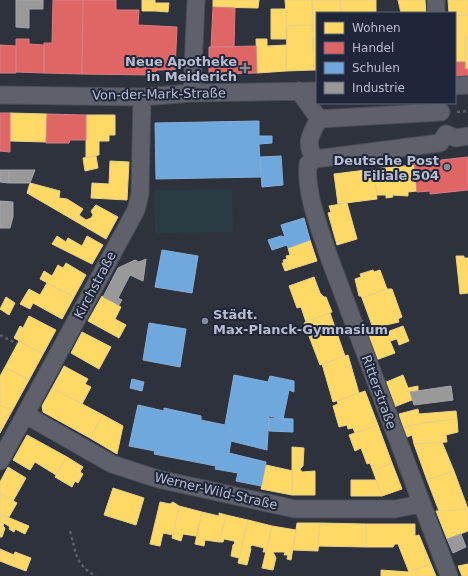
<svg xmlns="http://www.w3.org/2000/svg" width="468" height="576" font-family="'DejaVu Sans',sans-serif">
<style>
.green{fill:#293c44}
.homes{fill:#ffd966;stroke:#ead185}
.shops{fill:#e06666;stroke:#d48085}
.schools{fill:#6fa8dc;stroke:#85aed8}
.industry{fill:#999;stroke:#a2a4a9}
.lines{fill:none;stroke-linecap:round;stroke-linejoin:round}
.street-casing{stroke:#4a4d55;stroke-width:19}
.path{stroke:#5b5f67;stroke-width:2.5;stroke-dasharray:3 3;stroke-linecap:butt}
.street{stroke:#5e616b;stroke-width:17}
.poi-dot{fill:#878c9b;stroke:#1f2639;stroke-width:1.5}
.labels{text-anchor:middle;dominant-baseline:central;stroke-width:4;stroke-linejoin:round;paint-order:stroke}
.poi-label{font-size:13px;font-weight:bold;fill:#b8bdcd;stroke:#1f2639;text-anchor:end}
.street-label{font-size:13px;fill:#b8bdcd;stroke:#1f2639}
</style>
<rect width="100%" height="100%" fill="#2d323d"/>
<path class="green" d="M232 189 233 232 155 233 154 190Z"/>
<path class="homes" d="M142 0H155V11H142Z
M213 0H259L258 8 213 7Z
M285 0H312V25L287 26Z
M312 0H340L341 13H317V40H313Z
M340 0H376V12L341 13Z
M398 0H425L426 13H401Z
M448 0H468V15H455V13H449Z
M155 3H169L168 12 155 11Z
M271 9H287L286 39H271Z
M455 15H468V37H465V62H455Z
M312 25 314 70 286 71 287 26Z
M465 37H468V69H465Z
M256 39H267V46L286 45V71L257 73Z
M313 40H317V70H314Z
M10 113 47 114 46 142 10 141Z
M86 115H115V135H109V141H99V155L86 157Z
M96 156 98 168 85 171 83 158Z
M110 161 129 162 127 200 91 198 92 183 109 184Z
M414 165 417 191 408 192V196L392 195 393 197 386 198V195H377L374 169Z
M374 169 377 199 338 204 334 174Z
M30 183 60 191 59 198 67 199 83 209 79 215 86 220 91 218 93 215 91 211 96 205 118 217 106 239 27 193Z
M347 203 357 239 337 245 328 213 331 212 329 206Z
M57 236 66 242 68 238 82 246 87 236 103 245 92 264 52 244Z
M310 240 317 261 285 271 282 263H284L283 260 287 259 286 256 290 255 288 248Z
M456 256H464V258H468V293L460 294Z
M66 263 86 275 74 297 40 279 44 271 52 276 58 265 63 268Z
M373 270 374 272 380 270 387 289 362 298 361 296H359L355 279 361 277 360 274Z
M314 277 320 293 324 297H326L332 312 306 322 301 307 297 308 289 286Z
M47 283 74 297 62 319 33 303 30 309 20 304 29 289 40 295Z
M387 289H392L402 317 398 319 399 322 373 328 362 298Z
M102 296 121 307 115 319 126 325 119 338 88 321Z
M6 297 15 303 9 315 0 309Z
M330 313 345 356 320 365 304 323Z
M29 316 56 330 43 354 14 338 20 326 23 328Z
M403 326 409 341 399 345 397 339 390 341 395 353 376 360 366 336 385 328 387 332Z
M82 332 111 347 99 369 71 353Z
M19 341 43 354 29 380 5 367Z
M348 355 359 393 333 402 322 364Z
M64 366 88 379 85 384 91 387 82 404 52 388Z
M5 367 29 380 12 411 0 405V376Z
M403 375 408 388 418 386V391L410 392 412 400 394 407 384 383Z
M52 388 103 415 90 438 43 412 42 406Z
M365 391 378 425 355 433 353 428 348 429 347 425 339 427 333 406 338 404 337 401Z
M0 405 12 411 0 433Z
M418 409 419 414 456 411 457 419 422 423 403 428 399 414Z
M103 415 123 426 117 454 90 438Z
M457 419 458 432 446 435 447 442 414 444 412 435 407 437 403 428 422 423Z
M378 425 392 463 373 471 370 463 367 464 361 448 355 451 349 435Z
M27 435 67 457 56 475 35 462 30 470 13 460Z
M442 442 454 471 427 480 414 444Z
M292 447 304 448 303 466 300 469 302 472 315 471V495H292Z
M67 457 83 467 80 472 83 474 78 483 75 481 72 487 55 477Z
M392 463 402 489 382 496 373 471Z
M266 465 293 471 292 495 261 489Z
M8 467 26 478 13 501 0 493V482Z
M454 471 468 509 439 511 427 480Z
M351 480H376L382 496H351Z
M113 488 144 498 136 525 104 515Z
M0 493 17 503 9 517 0 514Z
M160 502 170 504 173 502 179 506 173 535 163 533 160 546 150 544Z
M179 506 202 512 196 536 183 534 181 541 172 538Z
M468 509V531L447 539 436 511Z
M202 512 219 516V513L226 515 219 542 205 540 204 546 195 544Z
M0 514 29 526 25 534 15 529 14 532 9 529 10 527 4 523 3 526 5 528 2 537H0Z
M226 515 248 520 239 558 231 556 233 545 235 543 234 541 224 539 223 542H219Z
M248 520 272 526 266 552H263L264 548 252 545 250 547 251 549 247 565 238 563Z
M297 523H320L318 551 293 550Z
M320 523 366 524V547L318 546Z
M366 524H415V536L419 535 431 564 409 572 398 544H395L393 547H366Z
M272 526 296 530 291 560 287 559 288 555H284L285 552H273L276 558 273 570 262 568Z
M0 549 14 555 10 565 0 561Z
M15 552 31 558 26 571 10 565Z
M431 564 436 576H381V570L409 572Z
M468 564V576H462L458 566Z"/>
<path class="shops" d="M53 0H83L82 74 44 73V43H52Z
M83 0H116V10H139L138 25 177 27 175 70H157L152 75 82 74Z
M213 7 235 8 234 47H211Z
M16 39H29V44L44 45V73L16 72Z
M0 45 16 46V73H0Z
M256 46 257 73 209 74V47Z
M455 53V62H465V69H468V78H459L455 74Z
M0 113H10V152L0 151Z
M47 114 86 115V140H70L69 143H46Z
M468 157V190L430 194V191L417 192 414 163Z"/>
<path class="schools" d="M259 121V136H272V143L259 144 261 177 156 179 155 123Z
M281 156 283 185 262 187 260 157Z
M304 218 310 240 288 248 287 245 272 250 268 240 281 236 285 237 281 225Z
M162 250 198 256 192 293 155 287Z
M149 323 186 329 180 367 143 360Z
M234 375 268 382 270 376 294 381V392L289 390 283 419 269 416 267 450 231 441 229 453 266 462 261 486 236 481 238 473 215 469 216 466 154 454 155 451 129 446 138 405 164 411V408L201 416V420L225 425Z
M132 379 144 382 142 391 130 388Z
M269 418 293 419V432L269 431Z"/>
<path class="industry" d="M16 0H43V9H29V28L16 27Z
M0 170H9V183L0 182Z
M9 170H35L30 183H9Z
M0 201 13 202V217L10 228H0Z
M146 259 143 281 130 275 118 298 122 300 119 305 103 297 118 268 135 260 139 262Z
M451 386 453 400 414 405 410 392Z
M461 534 466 547 453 553 447 539Z"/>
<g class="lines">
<defs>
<path id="street" d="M436 0V13
M455 86 468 85
M299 91 319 119
M192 93 196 0
M0 95 142 97 192 93 317 91
M319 119 441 112
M446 134 440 143 315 159 308 164C305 193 320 229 329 257L449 576
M446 134 456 138 468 136
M315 159C304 144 311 133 319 119
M26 415 112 464 158 479 295 509H395L421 504
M0 461 136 210 140 194 142 97"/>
</defs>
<use href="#street" class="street-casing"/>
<path class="path" d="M457 112 468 111
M0 335 17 344
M70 531C76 552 75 565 96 576"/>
<use href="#street" class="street"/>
</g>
<g class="poi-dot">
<path d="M243 62h4v4h4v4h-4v4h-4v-4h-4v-4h4z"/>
<circle cx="447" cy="167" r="4"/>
<circle cx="205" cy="321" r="4"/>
</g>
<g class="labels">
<g class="poi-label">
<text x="237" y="61">Neue Apotheke<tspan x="237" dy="15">in Meiderich</tspan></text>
<text x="439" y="160">Deutsche Post<tspan x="439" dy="15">Filiale 504</tspan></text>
<text x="213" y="314" text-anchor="start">Städt.<tspan x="213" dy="15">Max-Planck-Gymnasium</tspan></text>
</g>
<g class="street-label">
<text transform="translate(159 94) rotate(-1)">Von-der-Mark-Straße</text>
<text transform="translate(95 285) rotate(-62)">Kirchstraße</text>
<text transform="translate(379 392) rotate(70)">Ritterstraße</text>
<text transform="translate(216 491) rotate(13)">Werner-Wild-Straße</text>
</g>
</g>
<rect x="316" y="12" width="140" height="92" fill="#1f2639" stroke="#5c6274"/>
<rect x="324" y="22" width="20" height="12" fill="#ffd966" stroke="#5c6274"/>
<text x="352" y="32" font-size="12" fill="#b8bdcd">Wohnen</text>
<rect x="324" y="42" width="20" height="12" fill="#e06666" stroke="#5c6274"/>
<text x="352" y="52" font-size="12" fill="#b8bdcd">Handel</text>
<rect x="324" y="62" width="20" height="12" fill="#6fa8dc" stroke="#5c6274"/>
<text x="352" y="72" font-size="12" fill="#b8bdcd">Schulen</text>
<rect x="324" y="82" width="20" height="12" fill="#999999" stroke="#5c6274"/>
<text x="352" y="92" font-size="12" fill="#b8bdcd">Industrie</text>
</svg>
